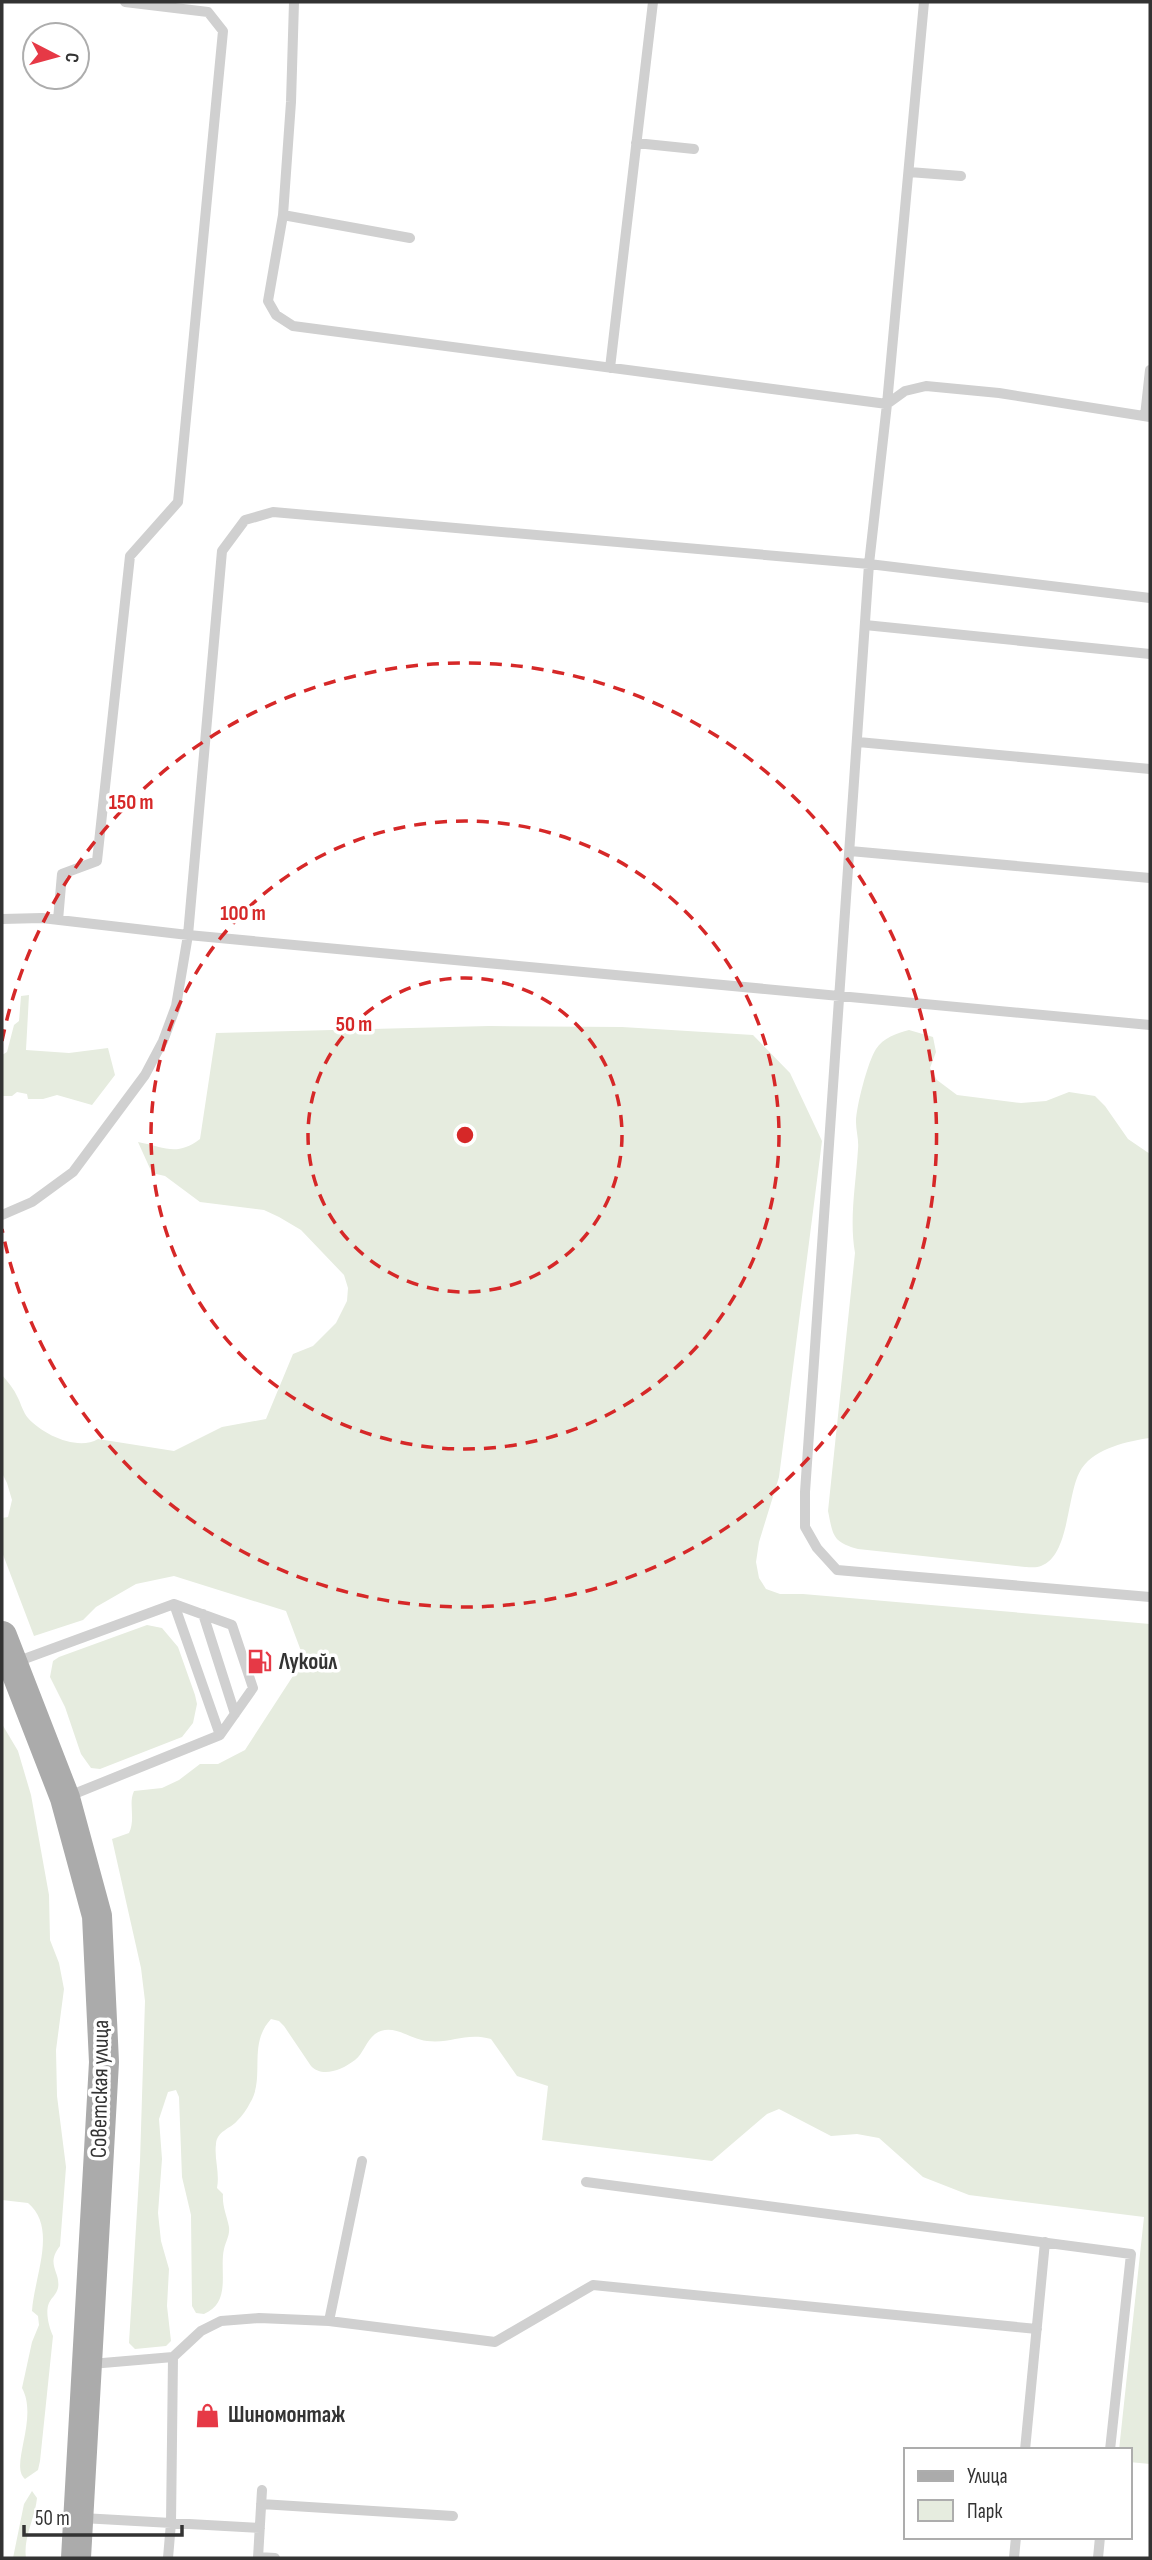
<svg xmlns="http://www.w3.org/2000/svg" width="1152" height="2560" font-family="'Sofia Sans Condensed',sans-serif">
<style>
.green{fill:#e6ecdf}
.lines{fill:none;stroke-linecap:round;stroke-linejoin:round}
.service{stroke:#d0d0d0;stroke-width:10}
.primary{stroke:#ababab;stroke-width:30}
.ring{fill:none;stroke:#d62828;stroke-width:3.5;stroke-dasharray:12 9}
.labels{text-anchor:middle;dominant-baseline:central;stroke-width:7;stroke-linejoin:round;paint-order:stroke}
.poi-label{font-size:23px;font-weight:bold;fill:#333;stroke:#fff;text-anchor:start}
.street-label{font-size:23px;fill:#333;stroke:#fff}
.centre{fill:#d62828;stroke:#fff;stroke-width:3.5}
.ring-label{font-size:21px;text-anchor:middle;font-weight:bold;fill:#d62828;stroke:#fff;stroke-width:7;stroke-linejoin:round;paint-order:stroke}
</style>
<rect width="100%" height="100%" fill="#fff"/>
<path class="green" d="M29 995 26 1050 69 1053 108 1048 115 1075 92 1105 57 1095 43 1099H28L27 1094 17 1092 12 1096H2V1055L7 1052 14 1025 19 1021 21 996Z
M489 1026 622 1027 753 1035 790 1073 822 1141 779 1477 759 1542 756 1562 759 1578 766 1589 780 1594H803L1150 1624V2464L1129 2462V2450H1119L1144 2217 969 2195 923 2177 879 2138 857 2134 831 2136 779 2109 767 2114 712 2161 542 2140 548 2086 517 2076 491 2039C465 2032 452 2044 427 2041 409 2039 392 2022 375 2034 366 2041 363 2054 355 2060 342 2070 322 2078 311 2066L284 2026 279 2021 271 2019C247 2045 266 2077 250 2103 247 2109 242 2116 237 2121 230 2129 217 2131 216 2144 214 2159 220 2173 217 2188L223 2194C222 2206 227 2216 229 2227 230 2235 226 2241 224 2249 219 2271 232 2302 204 2314L196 2313 192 2306 191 2215 182 2177 179 2097 176 2090 168 2092 159 2119 162 2159 158 2213 161 2241 169 2269 167 2306 171 2341 166 2346 135 2349 129 2343 140 2161 145 2001 141 1968 112 1839 129 1833C136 1818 128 1804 134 1791L162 1788 179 1780 200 1764H218L245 1750 304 1659 286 1611 174 1576 136 1584 96 1607 83 1620 34 1636 2 1552V1518L8 1517 12 1500 7 1483 2 1473V1375C8 1382 14 1389 18 1398 21 1404 23 1412 28 1418 43 1435 78 1451 98 1439L174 1451 222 1427 266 1419 293 1354 313 1346 336 1323 347 1301 348 1288 344 1275 301 1230 279 1217 264 1210 200 1202 165 1176 152 1173 138 1142C165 1147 176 1157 200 1139L216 1033Z
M909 1030 933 1037 936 1052 930 1068 937 1080 957 1095 1021 1103 1046 1101 1069 1092 1095 1096 1105 1106 1128 1139 1150 1154V1438C1128 1441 1096 1448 1082 1468 1066 1491 1071 1555 1041 1566 1037 1568 1029 1567 1025 1567L858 1549C832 1542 833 1535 828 1511L855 1253C849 1219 856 1184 858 1149 859 1140 856 1131 856 1122 856 1107 868 1061 876 1049 883 1038 897 1033 909 1030Z
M147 1625 162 1628 178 1647 195 1695 197 1704 193 1723 182 1737 100 1769 91 1768 81 1754 65 1707 50 1677 53 1661 59 1657Z
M2 1724 18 1751 31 1795 49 1895 50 1940 59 1963 64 1989 56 2050 57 2096 66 2167 60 2246C45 2265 61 2272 58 2288 56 2295 52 2297 49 2303 45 2312 49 2327 53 2336L40 2461 38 2470 25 2479C9 2466 39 2419 22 2388L32 2342 39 2325 38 2316 32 2311C34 2277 58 2228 28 2203L2 2200Z
M32 2491 37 2498C35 2519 23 2537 26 2558H13L24 2504Z"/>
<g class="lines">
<path class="service" d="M294 2 291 102 283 215 268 301 276 315 293 326 887 404 905 391 926 386 999 393 1150 417
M924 2 887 404 869 564 805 1492V1527L817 1548 837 1570 1150 1597
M636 143 694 149
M909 172 961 176
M283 215 410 238
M610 368 653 2
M1145 416 1150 370
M865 625 1150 654
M858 742 1150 769
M850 851 1150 878
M2 919 42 918 188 935 1150 1025
M58 920 62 874 97 861 130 556 178 502 223 31 208 12 125 2
M2 1215 32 1202 73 1172 145 1075 163 1041 176 1006 188 935 222 551 245 520 273 512 869 564 1150 598
M174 1604 220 1735
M203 1614 235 1714
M16 1662 174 1604 232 1625 253 1688 220 1735 69 1796
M586 2182 1131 2254 1110 2450
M329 2321 362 2161
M173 2357 201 2331 221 2321 259 2318 329 2321 495 2342 593 2285 1037 2329
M91 2364 173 2357 171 2523 168 2558
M1025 2450 1045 2242
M261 2504 453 2516
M82 2518 260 2528
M258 2557 275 2558
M258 2558 262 2490
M1014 2558 1016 2537
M1098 2558 1100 2537"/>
<path class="primary" d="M2 1636 65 1798 97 1916 104 2062 76 2558"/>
</g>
<g class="ring">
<circle cx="465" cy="1135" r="157"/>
<circle cx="465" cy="1135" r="314"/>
<path d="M2 1041A472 472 0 1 1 2 1229"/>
</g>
<defs>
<symbol id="fuel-bare" viewBox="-9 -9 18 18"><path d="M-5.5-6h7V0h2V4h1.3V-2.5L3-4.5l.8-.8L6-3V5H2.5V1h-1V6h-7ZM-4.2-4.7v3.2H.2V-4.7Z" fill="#e63946" stroke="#fff" stroke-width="2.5" paint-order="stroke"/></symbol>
<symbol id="shop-bare" viewBox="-9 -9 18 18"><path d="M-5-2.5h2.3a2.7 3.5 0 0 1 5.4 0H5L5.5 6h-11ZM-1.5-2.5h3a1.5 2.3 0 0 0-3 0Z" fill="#e63946" stroke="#fff" stroke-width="2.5" paint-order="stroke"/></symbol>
</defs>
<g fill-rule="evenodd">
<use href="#fuel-bare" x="242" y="1644" width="35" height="35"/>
<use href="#shop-bare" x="190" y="2398" width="35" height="35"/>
</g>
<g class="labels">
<g class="poi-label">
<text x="279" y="1662">Лукойл</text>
<text x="228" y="2415">Шиномонтаж</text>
</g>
<g class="street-label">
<text transform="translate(100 2089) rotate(-89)">Советская улица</text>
</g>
</g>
<circle cx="465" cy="1135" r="10" class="centre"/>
<g class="ring-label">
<text x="131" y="809">150 m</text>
<text x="243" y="920">100 m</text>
<text x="354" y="1031">50 m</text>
</g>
<rect width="1152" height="2560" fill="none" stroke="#333333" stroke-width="7"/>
<rect x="904" y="2448" width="228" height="91" fill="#ffffff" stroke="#adadad" stroke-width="2"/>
<rect x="918" y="2471" width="35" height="10" fill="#ababab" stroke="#adadad" stroke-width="2"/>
<text x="967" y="2483" font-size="21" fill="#333333">Улица</text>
<rect x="918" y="2500" width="35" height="21" fill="#e6ecdf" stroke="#adadad" stroke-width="2"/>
<text x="967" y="2518" font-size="21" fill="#333333">Парк</text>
<g transform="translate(56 56) rotate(96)"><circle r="33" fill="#ffffff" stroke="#adadad" stroke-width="2"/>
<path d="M0-5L12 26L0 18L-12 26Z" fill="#e63946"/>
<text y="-10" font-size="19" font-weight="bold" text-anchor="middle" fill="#333333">С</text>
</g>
<path d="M24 2525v10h158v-10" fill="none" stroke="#333333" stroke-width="3.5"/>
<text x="35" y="2525" font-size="21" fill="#333333" stroke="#ffffff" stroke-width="5" paint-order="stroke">50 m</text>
</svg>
